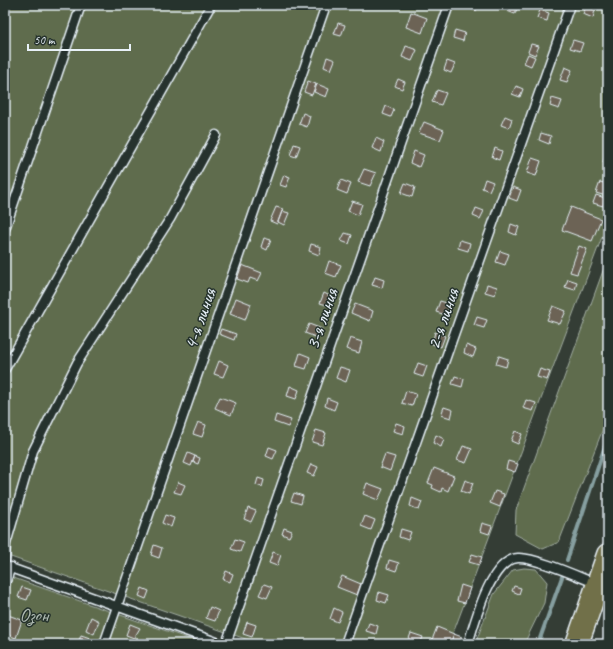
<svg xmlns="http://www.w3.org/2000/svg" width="613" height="649" font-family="Caveat,sans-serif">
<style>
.green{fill:#5e6c4e;stroke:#a3aea3}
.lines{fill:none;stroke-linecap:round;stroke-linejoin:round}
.stream{stroke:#869fa0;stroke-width:4}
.building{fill:#6c6455;stroke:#e8f1f8}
.lane-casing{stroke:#e8f1f8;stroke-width:11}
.primary-casing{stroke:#e8f1f8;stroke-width:25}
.lane{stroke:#26332d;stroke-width:8}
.primary{stroke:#71704a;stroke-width:22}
.labels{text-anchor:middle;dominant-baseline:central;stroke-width:3;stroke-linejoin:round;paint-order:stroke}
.street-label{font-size:19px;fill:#e8f1f8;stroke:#26332d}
.park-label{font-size:19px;fill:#b1bcb4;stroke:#26332d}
</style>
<rect width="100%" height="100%" fill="#343d35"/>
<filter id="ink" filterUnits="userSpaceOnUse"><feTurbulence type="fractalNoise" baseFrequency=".025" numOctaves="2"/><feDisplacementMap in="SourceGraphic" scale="8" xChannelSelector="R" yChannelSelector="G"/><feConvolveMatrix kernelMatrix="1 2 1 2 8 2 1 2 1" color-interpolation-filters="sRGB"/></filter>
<g filter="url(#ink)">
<path class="green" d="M5 5H608V221L449 644H260L5 555Z
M608 257V416L559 542 543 549 515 534 516 510Z
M524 568 536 569 547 582 544 603 524 644H475L494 594 513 570Z
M5 575 204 644H5Z"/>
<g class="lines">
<path class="stream" d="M567 560 608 437
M538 644 562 577"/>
</g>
<path class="building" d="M467 5H478L476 11 467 7Z
M509 5 517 8 515 14 507 11Z
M591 5H601L600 8Z
M586 6 595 10 593 18 583 14Z
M540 10 549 13 547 21 537 18Z
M411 12 427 18 422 33 406 27Z
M338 23 345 25 341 36 334 34Z
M455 30 465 33 463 41 453 38Z
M573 40 583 43 580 51 570 48Z
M531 44 539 46 535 55 528 52Z
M406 46 417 50 412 61 402 57Z
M528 54 535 57 531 66 524 63Z
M327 57 335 60 331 70 324 67Z
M447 61 455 64 451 73 444 70Z
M565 67 572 70 567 82 560 80Z
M398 79 405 82 402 89 395 86Z
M308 81 316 84 312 95 304 92Z
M317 84 329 89 326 97 314 92Z
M516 86 523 89 520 97 512 94Z
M437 90 446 93 441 105 432 102Z
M552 98 562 101 559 109 550 106Z
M386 106 394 110 391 117 383 114Z
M303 113 310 116 307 127 299 124Z
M505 116 512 119 509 128 501 125Z
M424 122 444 130 440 140 419 133Z
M541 133 551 136 549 144 539 140Z
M376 138 384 142 381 152 372 148Z
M294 144 300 146 296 157 290 155Z
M495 148 502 151 499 160 492 157Z
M414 151 424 155 419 167 410 163Z
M607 151 608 152V164L603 162Z
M532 158 541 161 536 176 527 173Z
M364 169 376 173 370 186 358 182Z
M284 175 290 177 286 187 280 185Z
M485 179 493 182 489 191 482 188Z
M341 180 351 184 347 194 337 190Z
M600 182 608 184 606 196 596 193Z
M405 183 415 187 412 197 401 193Z
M513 187 521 190 517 201 509 198Z
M596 195 605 198 603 206 593 203Z
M352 201 362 204 358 215 348 211Z
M276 207 283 209 277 224 270 221Z
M571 207 601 219 592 241 562 230Z
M476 208 484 211 480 219 473 216Z
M282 211 289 213 284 225 278 222Z
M511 224 519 227 516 235 509 232Z
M345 233 352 235 349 244 341 241Z
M264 238 271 240 267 250 261 247Z
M460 240 470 243 468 251 458 248Z
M311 244 321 247 319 255 309 251Z
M579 246 587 249 577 274 570 272Z
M500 251 509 254 505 265 496 262Z
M329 261 341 265 336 277 325 273Z
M242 265 262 273 258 281 250 278 248 283 237 279Z
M375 277 384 280 382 288 372 285Z
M568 279 577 282 575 290 565 287Z
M487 284 497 287 495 295 485 292Z
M324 293 330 296 327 305 320 303Z
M236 298 251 304 245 320 230 314Z
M440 301 450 304 446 315 436 312Z
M355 304 373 311 370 321 351 313Z
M553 306 566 311 560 324 547 320Z
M477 317 487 320 484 328 474 325Z
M309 324 322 329 318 338 305 333Z
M221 329 236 334 234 340 219 334Z
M435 332 445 336 441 347 432 344Z
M350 338 362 342 359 353 346 349Z
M466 345 476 349 473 357 464 353Z
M300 353 310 357 306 369 296 366Z
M499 356 508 359 506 367 496 364Z
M219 361 228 365 223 377 214 374Z
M418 363 427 366 423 377 414 374Z
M340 367 350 370 346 382 336 378Z
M540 369 550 372 547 380 537 377Z
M455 376 464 379 462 387 452 384Z
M290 386 299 390 296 399 287 396Z
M406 391 416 394 412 406 402 403Z
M220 397 236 403 231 415 215 408Z
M327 398 337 402 334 410 325 406Z
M526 400 536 403 533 411 523 408Z
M444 407 453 410 451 418 441 415Z
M276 415 291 420 288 427 274 422Z
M198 422 206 425 202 437 193 434Z
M396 423 405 426 403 434 393 431Z
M316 430 326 433 322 445 312 442Z
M515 431 522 434 518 444 511 441Z
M436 435 444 439 441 447 433 443Z
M463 446 472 449 466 463 457 460Z
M269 447 277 450 273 459 266 456Z
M188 453 195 456 191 466 184 463Z
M385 454 395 457 390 471 380 467Z
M195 456 200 458 198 464 193 462Z
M508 461 518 464 515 472 506 469Z
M311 464 318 467 314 476 307 473Z
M434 468 454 476 448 491 442 488 441 492 432 488 433 485 428 483Z
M258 478 264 480 262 487 256 485Z
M465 480 473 483 469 494 461 491Z
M178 482 185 485 181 494 174 492Z
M367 483 383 489 378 500 363 494Z
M495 491 504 494 500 507 490 503Z
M294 493 303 496 301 504 291 501Z
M412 498 422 502 419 510 410 506Z
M248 508 256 511 251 522 244 519Z
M165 515 174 518 171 527 162 523Z
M365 516 375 520 371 530 361 526Z
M482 523 492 526 489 534 480 531Z
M284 528 292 531 289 537 282 534Z
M401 529 411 532 408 540 399 537Z
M235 539 244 542 240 552 231 549Z
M154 545 162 548 159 558 151 555Z
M273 552 281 555 277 566 269 563Z
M472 554 482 557 479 565 469 562Z
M389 560 399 563 396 571 387 568Z
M226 571 233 574 230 582 223 579Z
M342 576 361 584 357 595 337 587Z
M264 584 272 587 267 598 259 595Z
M461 585 470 588 465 603 457 601Z
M514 586 521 588 519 594 512 591Z
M22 587 31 590 27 600 18 597Z
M142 588 149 591 146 599 139 596Z
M379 592 389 595 386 603 377 600Z
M210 607 219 611 215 621 206 618Z
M334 608 342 612 338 622 330 619Z
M5 614 22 620 16 638 5 634Z
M91 617 99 621 94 634 86 630Z
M247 622 256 625 252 637 243 634Z
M369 623 378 626 376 634 366 631Z
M130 624 140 628 134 638 126 635Z
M437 627 454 634 450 644H442L432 640Z
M411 633 423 637 420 644H407Z
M454 634 462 637 460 644H450Z
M81 635 90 638 88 644H78Z
M333 640 340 643V644H329L330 641 332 642Z"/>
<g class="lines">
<defs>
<path id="lane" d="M5 229 81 5
M5 369 211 5
M5 559 6 544 33 451 77 363 170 219 216 135
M5 566 222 644
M5 584 11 567
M104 644 326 5
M226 644 449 5
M345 644 570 5
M468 644C475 622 490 560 518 558 535 557 579 577 597 584"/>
<path id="primary" d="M577 644 608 555"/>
</defs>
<use href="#lane" class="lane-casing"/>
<use href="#primary" class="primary-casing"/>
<use href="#lane" class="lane"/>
<use href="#primary" class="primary"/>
</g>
</g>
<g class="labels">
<g class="street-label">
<text transform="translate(200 319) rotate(-71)">4-я линия</text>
<text transform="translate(322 319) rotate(-71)">3-я линия</text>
<text transform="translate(443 319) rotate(-71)">2-я линия</text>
</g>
<g class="park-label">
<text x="34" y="615">Озон</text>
</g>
</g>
<rect width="613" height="649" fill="none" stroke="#26332d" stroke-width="20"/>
<rect x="10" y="10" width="593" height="629" fill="none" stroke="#e8f1f8" stroke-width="1.5" filter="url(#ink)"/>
<path d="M28 44v6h102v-6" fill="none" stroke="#e8f1f8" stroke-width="2"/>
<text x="34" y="44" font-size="12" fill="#e8f1f8" stroke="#26332d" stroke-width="3" paint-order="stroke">50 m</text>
</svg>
